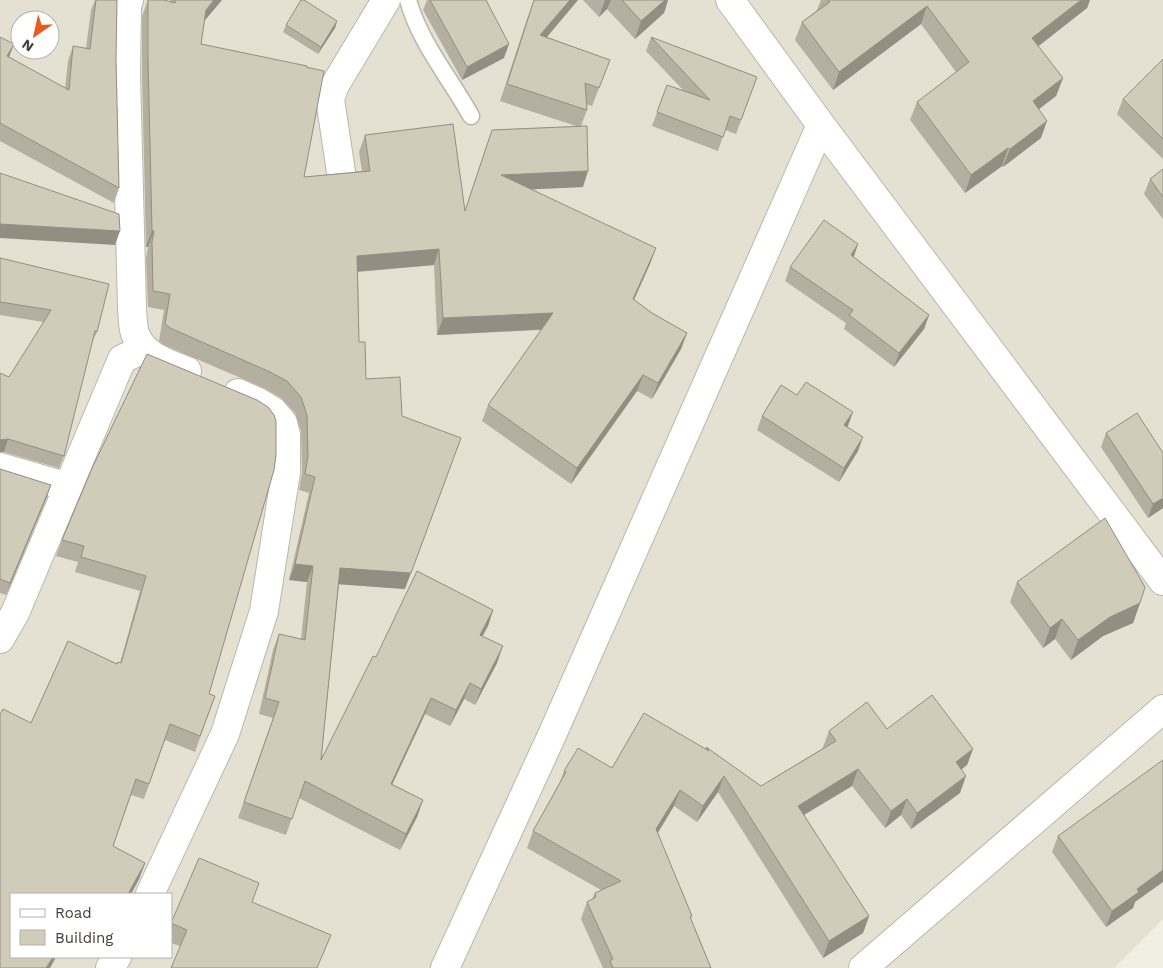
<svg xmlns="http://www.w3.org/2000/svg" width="1163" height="968" font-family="'Work Sans',sans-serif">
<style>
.residential{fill:#e4e1d2;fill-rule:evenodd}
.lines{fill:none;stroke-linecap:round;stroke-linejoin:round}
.lane-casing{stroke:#bbb7a7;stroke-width:19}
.street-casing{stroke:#bbb7a7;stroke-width:30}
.lane{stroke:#fff;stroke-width:16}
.street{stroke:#fff;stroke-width:28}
.wall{fill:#b4afa0}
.shaded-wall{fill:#928e82}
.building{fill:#d1cbba;stroke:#928e82}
</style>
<rect width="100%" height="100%" fill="#f1eee4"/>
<path class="residential" d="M0 0H1163V919L1114 968H0ZM20 20H50V50H20ZM11 894H171V957H11Z"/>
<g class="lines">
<defs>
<path id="lane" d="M408 0C420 43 450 78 471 116"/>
<path id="street" d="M129 0 127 7 126 74 132 308C133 317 132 328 136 336 145 357 168 363 187 371
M730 0 821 125 1163 581
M341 172 330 99 335 85 386 0
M0 467 68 487 122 359 144 349
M0 639 15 613 68 487
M150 894 225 734 264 611 286 472V435L283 423 273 411 258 402 238 393
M110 968 117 957
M445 968 552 735 821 125
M863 968 1163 709"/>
</defs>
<use href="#lane" class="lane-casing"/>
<use href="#street" class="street-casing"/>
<use href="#lane" class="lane"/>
<use href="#street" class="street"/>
</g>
<path class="wall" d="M95 0H117L116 59 119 188 114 203 0 141V37L9 57 65 88 68 61 73 46 86 48 91 10Z
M148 0 170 2V0H222L204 21 201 44 307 67 304 177 362 171 359 152 365 135 465 210 492 130 576 126 500 101 527 19 534 0H578L547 37 610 60 592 106 586 104 587 110 581 126 583 187 532 189 650 264 634 300 652 313 687 333 681 349 652 399 637 391 571 484 482 421 488 405 541 330 437 335 434 265 358 272 359 342 405 589 339 584 321 760 376 657 493 610 488 626 482 636 497 663 475 705 464 699 450 726 425 714 392 784 423 800 417 817 400 850 299 798 286 835 238 818 273 718 259 714 273 650 279 634 301 639 307 582 289 580 309 493 299 490 302 472 301 431 295 413 281 398 264 388 164 345 159 341 164 310 148 307 146 258 148 247H146L142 74V16Z
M427 0H486L504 58 462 80 423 10Z
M583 0H668L664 13 635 39 607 9 599 17Z
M821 0H1090L1087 8 1038 46 1063 78 1056 96 1039 109 1041 138 1003 167 1002 166 965 193 910 120 917 102 956 72 921 24 833 90 795 40 802 22 817 10Z
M337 21 335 28 318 54 283 32 286 25Z
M651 37 757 77 736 134 725 130 718 151 652 126 667 85 683 90 646 51Z
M1163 59V159L1117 114 1123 99Z
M1163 169V219L1144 194 1150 179Z
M858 244 854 257 929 315 924 329 894 367 844 329 846 323 785 281 790 267Z
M0 258 97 332 91 344 64 456 59 468 4 452H0V373L9 377 44 322 0 315Z
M147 354 257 400 268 407 274 415 276 421V455L274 470 209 694 215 696 195 752 165 740 144 799 131 795 113 846 145 863 139 879 131 894H11V957H56L50 968H0V714L3 709 31 723 68 641 117 664 118 662 120 663 140 591 75 572 78 562 56 556 62 540 93 466Z
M762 416 848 426 847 427 858 451 839 482 757 430Z
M1106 433 1163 508 1148 518 1101 447Z
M0 469 51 485 6 595 0 593Z
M1017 582 1140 603 1133 623 1103 636 1071 660 1055 639 1043 648 1010 602Z
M887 729 973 749 967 765 961 770 960 793 911 829 901 815 885 828 852 786 804 815 869 916 863 933 823 958 718 792 697 822 674 806 657 833 692 916 691 919 711 968H603L581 919 587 902 592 899 595 893 601 890 527 848 533 831 560 782 564 771 612 768 705 749 706 747 761 786 823 748V747L829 731Z
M1058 836 1135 902 1133 908 1106 927 1052 852Z
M252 903 324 952 180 946 171 943V923Z"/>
<path class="shaded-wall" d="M214 0H222L200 26 206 10Z
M570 0H578L534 52 540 35Z
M605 0H611L607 9 599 17Z
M665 0H668L664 13 635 39 641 21Z
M1081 0H1090L1087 8 1026 56 1032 38Z
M927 6 921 24 833 90 839 72Z
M337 21 335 28 318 54 321 47Z
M14 44 8 60 7 56Z
M509 44 504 58 462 80 467 67Z
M1063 78 1056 96 1026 119 1033 101Z
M1047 121 1041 138 1003 167 1010 149Z
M1008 148 1002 166 965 193 971 175Z
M588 171 583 187 495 191 501 175Z
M0 224 120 231 115 245 0 238Z
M152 231H154L148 247H146Z
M858 244 853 258 851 255Z
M656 248 650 264 627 315 633 299Z
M439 249 434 265 351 272 357 256Z
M553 313 547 329 437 335 443 318Z
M929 315 924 329 894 367 899 353Z
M687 333 681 349 652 399 658 383Z
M643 375 637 391 571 484 577 468Z
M853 412 848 426 839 439 844 425Z
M863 437 858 451 839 482 844 468Z
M461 438 405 589 335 584 340 568Z
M8 439 4 452H0V440Z
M51 485 47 497 6 595 10 583Z
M1163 498V508L1148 518 1153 504Z
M295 564 313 566 307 582 289 580Z
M1140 603 1133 623 1103 636 1071 660 1078 640 1110 617Z
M493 610 488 626 474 652 480 635Z
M1062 619 1055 639 1043 648 1050 628Z
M503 646 497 663 475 705 481 689Z
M470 683 464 699 450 726 456 710Z
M431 698 425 714 385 800 391 784Z
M973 749 967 765 949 779 956 762Z
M858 769 852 786 792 822 798 806Z
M724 776 718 792 697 822 703 806Z
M966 776 960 793 911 829 917 813Z
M680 790 674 806 650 846 656 829Z
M907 799 901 815 885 828 891 811Z
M423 800 417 817 400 850 406 834Z
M145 863 139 879 131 894H128Z
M1163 870V882L1135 902 1133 908 1106 927 1112 911 1137 889Z
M869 916 863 933 823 958 829 941Z
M53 957H56L50 968H46Z"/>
<path class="building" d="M96 0H117L116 59 119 188 0 123V37L14 44 7 56 69 90 73 46 90 49Z
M148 0H164L175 3V0H214L206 10 201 44 307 66 306 67 324 71 304 177 370 171 365 135 453 124 465 211 492 130 587 126 588 171 501 175 656 248 633 299 652 313 687 333 658 383 643 375 577 468 488 405 553 313 443 318 439 249 357 256 359 342H365L366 379 400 377 402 416 461 438 411 573 340 568 321 760 373 656 376 657 417 571 493 610 480 635 503 646 481 689 470 683 456 710 431 698 391 784 423 800 406 834 305 781 292 819 244 802 279 702 265 698 279 634 305 640 313 566 295 564 315 477 305 474 308 456 307 415 301 397 287 381 270 372 170 328 165 324 170 294 153 291 152 242 154 231H152L148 58Z
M301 0H304L337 21 321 47 286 25Z
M430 0H486L509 44 467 67Z
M534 0H570L540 35 610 60 599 88 585 83 587 110 507 84Z
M622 0H665L641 21Z
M828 0H1081L1032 38 1063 78 1033 101 1047 121 1010 149 1008 148 971 175 917 102 969 62 927 6 839 72 802 22 830 2Z
M651 37 757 77 741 120 730 116 723 137 657 112 667 85 710 100Z
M1163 59V139L1123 99Z
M1163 169V197L1150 179Z
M0 173 119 214 120 231 0 224Z
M824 220 858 244 851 255 929 315 899 353 849 315 853 310 790 267Z
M0 258 109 284 97 332 95 331 64 456 8 439 0 440V373L9 377 51 310 0 302Z
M147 354 257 400 268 407 274 415 276 421V455L274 470 209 694 215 696 200 736 170 724 149 784 136 779 113 846 145 863 128 894H11V957H53L46 968H0V714L3 709 31 723 68 641 117 664 118 662 121 663 146 576 81 557 84 546 62 540 93 466Z
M806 382 853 412 844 425 863 437 844 468 762 416 781 385 797 395Z
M1137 413 1163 453V498L1153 504 1106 433Z
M0 469 51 485 10 583 0 579Z
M1105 518 1145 587 1140 603 1110 617 1078 640 1062 619 1050 628 1017 582Z
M932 695 973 749 956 762 966 776 917 813 907 799 891 811 858 769 798 806 869 916 829 941 724 776 703 806 680 790 656 829 692 916 690 917 711 968H613L610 961 613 959 587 902 596 897 595 893 621 881 533 831 566 772 564 771 578 748 612 768 644 713 709 751 706 747 761 786 836 741 829 731 867 702 887 729Z
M1163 760V870L1137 889 1139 892 1112 911 1058 836Z
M199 858 259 883 252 902 331 935 317 968H171L187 930 171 923Z"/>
<rect x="10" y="893" width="162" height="65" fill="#ffffff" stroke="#b3b2ae"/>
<rect x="20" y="909" width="25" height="8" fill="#ffffff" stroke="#b3b2ae"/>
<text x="55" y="918" font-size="15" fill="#423f34">Road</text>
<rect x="20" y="930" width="25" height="15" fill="#d1cbba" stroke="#b3b2ae"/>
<text x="55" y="943" font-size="15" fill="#423f34">Building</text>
<g transform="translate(35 35) rotate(214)"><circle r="24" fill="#ffffff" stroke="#b3b2ae"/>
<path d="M0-4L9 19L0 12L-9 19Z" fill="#eb5920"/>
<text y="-8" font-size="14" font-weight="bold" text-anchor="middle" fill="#423f34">N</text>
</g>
</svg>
